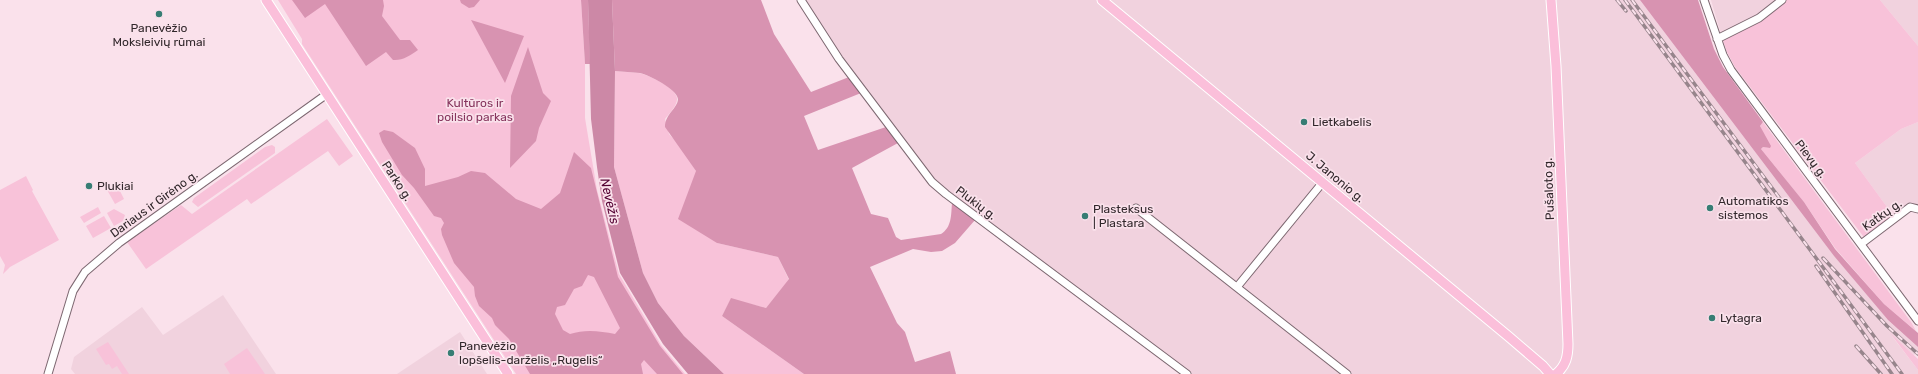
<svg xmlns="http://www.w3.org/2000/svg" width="1918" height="374" font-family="Rubik,sans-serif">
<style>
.built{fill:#f1d2de}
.green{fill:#f8c2d9}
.forest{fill:#d893b1;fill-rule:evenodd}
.water{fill:#cc88a6}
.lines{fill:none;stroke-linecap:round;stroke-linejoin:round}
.minor-casing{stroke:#7d6871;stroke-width:9}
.major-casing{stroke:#fff;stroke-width:11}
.minor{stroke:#fff;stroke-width:7}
.major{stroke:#fbbfda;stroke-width:9}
.rail-casing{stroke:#97858c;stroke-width:3.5}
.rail{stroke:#fae1eb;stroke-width:2;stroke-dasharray:6;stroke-linecap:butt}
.poi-dot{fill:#377d74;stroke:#fae1eb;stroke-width:1.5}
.labels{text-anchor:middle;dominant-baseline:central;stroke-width:3.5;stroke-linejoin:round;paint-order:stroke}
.poi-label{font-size:12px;fill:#31272b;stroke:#fae1eb;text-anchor:start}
.park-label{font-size:12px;fill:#86345d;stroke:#fae1eb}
.street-label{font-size:12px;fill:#31272b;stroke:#fae1eb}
.water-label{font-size:13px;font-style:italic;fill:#530032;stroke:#fae1eb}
</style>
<rect width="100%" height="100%" fill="#fae1eb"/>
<path class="built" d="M798 0H1640L1834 256 1888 320 1918 347V351L1914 355 1891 335 1918 370V374H1183L933 188 923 177 830 51Z
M1711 0H1777L1761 12 1721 34Z
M1880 0H1918V46Z
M1918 122V209L1910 208 1895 218 1855 163 1901 129Z
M223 295 276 374H75L71 369 74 357 142 307 163 335Z
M460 332 487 374H397Z"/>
<path class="green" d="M278 0H581L585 64V118L597 190 619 274 661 345 685 374H516L302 44V39Z
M1777 0H1880L1918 46V122L1901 129 1855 163 1895 218 1866 240 1735 67 1727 52 1721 34 1761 12Z
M615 71C623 72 631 72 639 73 649 75 676 88 677 98 678 105 669 114 665 119L669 134 681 147 696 171 717 243 778 257 789 280 766 308 731 299 722 316 804 374H724L684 336 658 303 643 273 614 167Z
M327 119 353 156 339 166 328 151 251 204 247 199 146 269 127 242 181 205 192 214Z
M1763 122 1911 322 1916 331 1884 304 1835 248 1804 202 1761 149 1763 147 1770 148 1760 126Z
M272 145 275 147V153L198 207 192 202 194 198 265 147Z
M26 176 33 190 32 191 59 240 10 267 3 274 5 265 0 256V190Z
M116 183 124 199 115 204 106 188Z
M98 207 101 213 84 223 80 217Z
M114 209 125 215 123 221 114 226 107 213Z
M104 216 111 228 93 238 86 226Z
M1890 333 1918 359V370Z
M108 342 129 374H122L117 366 112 369 109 364 106 365 96 349Z
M247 348 265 374H230L224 364Z"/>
<path class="forest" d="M292 0H383L384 6 382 16 400 40H410L418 50C411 55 402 61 393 60L386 52 366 66 325 4 305 18Z
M460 0H480L474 7 469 8 461 3Z
M581 0H588L590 64H585Z
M612 0H761L774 34 811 92 849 77 861 93 804 116 818 150 886 127 898 143 852 168 871 214 888 218 896 237 901 240 941 234C952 227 951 215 952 203L975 220 955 243 942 251 931 252 913 249 870 267 897 323 905 332 915 362 950 351 956 374H804L722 316 731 298 766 308 789 279 778 257 717 243 678 219 696 171 665 127C665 114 678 108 678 99 677 89 649 75 640 73 632 72 623 72 615 71Z
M1640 0H1698L1714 49 1723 67 1763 122 1760 126 1771 146 1770 148 1763 147 1761 149 1804 202 1835 249 1884 304 1918 333V347L1888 320 1834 256Z
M471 20 524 36 505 83Z
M528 47 543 93 551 101 539 128 536 141 510 168 511 96Z
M384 130 393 132 415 148 425 169V186L458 177 471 171 485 173 516 199 541 209 560 193 574 152 591 168 618 277 660 346 683 374H657L644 360 641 364 643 374H530L509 339 495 325 492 318 479 306 475 296 474 287 454 263 442 235 441 229 444 223 441 218 434 216 414 188 402 175 382 142 379 133ZM588 275 594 277 620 328 615 334C600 331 585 329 570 334L563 330 555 314 557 307 565 305 574 289 582 286Z"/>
<path class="water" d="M588 0H612L615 71 614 167 643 273 658 303 684 336 724 374H688L663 344 620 273 602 201 597 167 591 119Z"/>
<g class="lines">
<defs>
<path id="minor" d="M801 0 839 59 932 182 946 194 1187 374
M1704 0 1723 55 1731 70 1918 321
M1717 39 1759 18 1782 0
M1136 208 1347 374
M1861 244 1910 207 1918 209
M1237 287 1323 182
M48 374 73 291 85 272 119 243 327 94"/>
<path id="major" d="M266 0 508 374
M1102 0 1508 336 1543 366 1550 374
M1551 0 1556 66 1568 344C1568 356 1566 366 1556 374"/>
</defs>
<use href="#minor" class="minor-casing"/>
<use href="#major" class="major-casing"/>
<use href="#minor" class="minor"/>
<use href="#major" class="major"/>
<defs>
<path id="rail" d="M1617 0 1626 11
M1625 0 1902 374
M1632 0 1784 204
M1823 258 1887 326 1918 354
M1816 266 1892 374
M1856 346 1881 374"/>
</defs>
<use href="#rail" class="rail-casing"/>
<use href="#rail" class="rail"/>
</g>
<g class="poi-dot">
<circle cx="159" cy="14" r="4"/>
<circle cx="1304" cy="122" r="4"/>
<circle cx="89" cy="186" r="4"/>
<circle cx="1710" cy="208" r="4"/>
<circle cx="1085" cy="216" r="4"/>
<circle cx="1712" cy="318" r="4"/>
<circle cx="451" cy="353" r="4"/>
</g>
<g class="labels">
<g class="poi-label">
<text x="159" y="28" text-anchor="middle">Panevėžio<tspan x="159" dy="14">Moksleivių rūmai</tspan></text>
<text x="1312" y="122">Lietkabelis</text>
<text x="97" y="186">Plukiai</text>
<text x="1718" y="201">Automatikos<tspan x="1718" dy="14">sistemos</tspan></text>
<text x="1093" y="209">Plasteksus<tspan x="1093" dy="14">| Plastara</tspan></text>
<text x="1720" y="318">Lytagra</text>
<text x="459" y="346">Panevėžio<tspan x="459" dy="14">lopšelis-darželis „Rugelis“</tspan></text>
</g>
<g class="park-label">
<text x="475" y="103">Kultūros ir<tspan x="475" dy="14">poilsio parkas</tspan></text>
</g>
<g class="street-label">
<text transform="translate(1811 159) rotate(53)">Pievų g.</text>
<text transform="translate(1335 177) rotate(40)">J. Janonio g.</text>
<text transform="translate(397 181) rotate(57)">Parko g.</text>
<text transform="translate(1549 189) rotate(-92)">Pušaloto g.</text>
<text transform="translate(976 203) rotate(37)">Plukių g.</text>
<text transform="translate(154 204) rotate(-36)">Dariaus ir Girėno g.</text>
<text transform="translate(1882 215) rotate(-35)">Katkų g.</text>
</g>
<g class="water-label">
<text transform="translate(610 201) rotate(77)">Nevėžis</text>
</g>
</g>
</svg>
